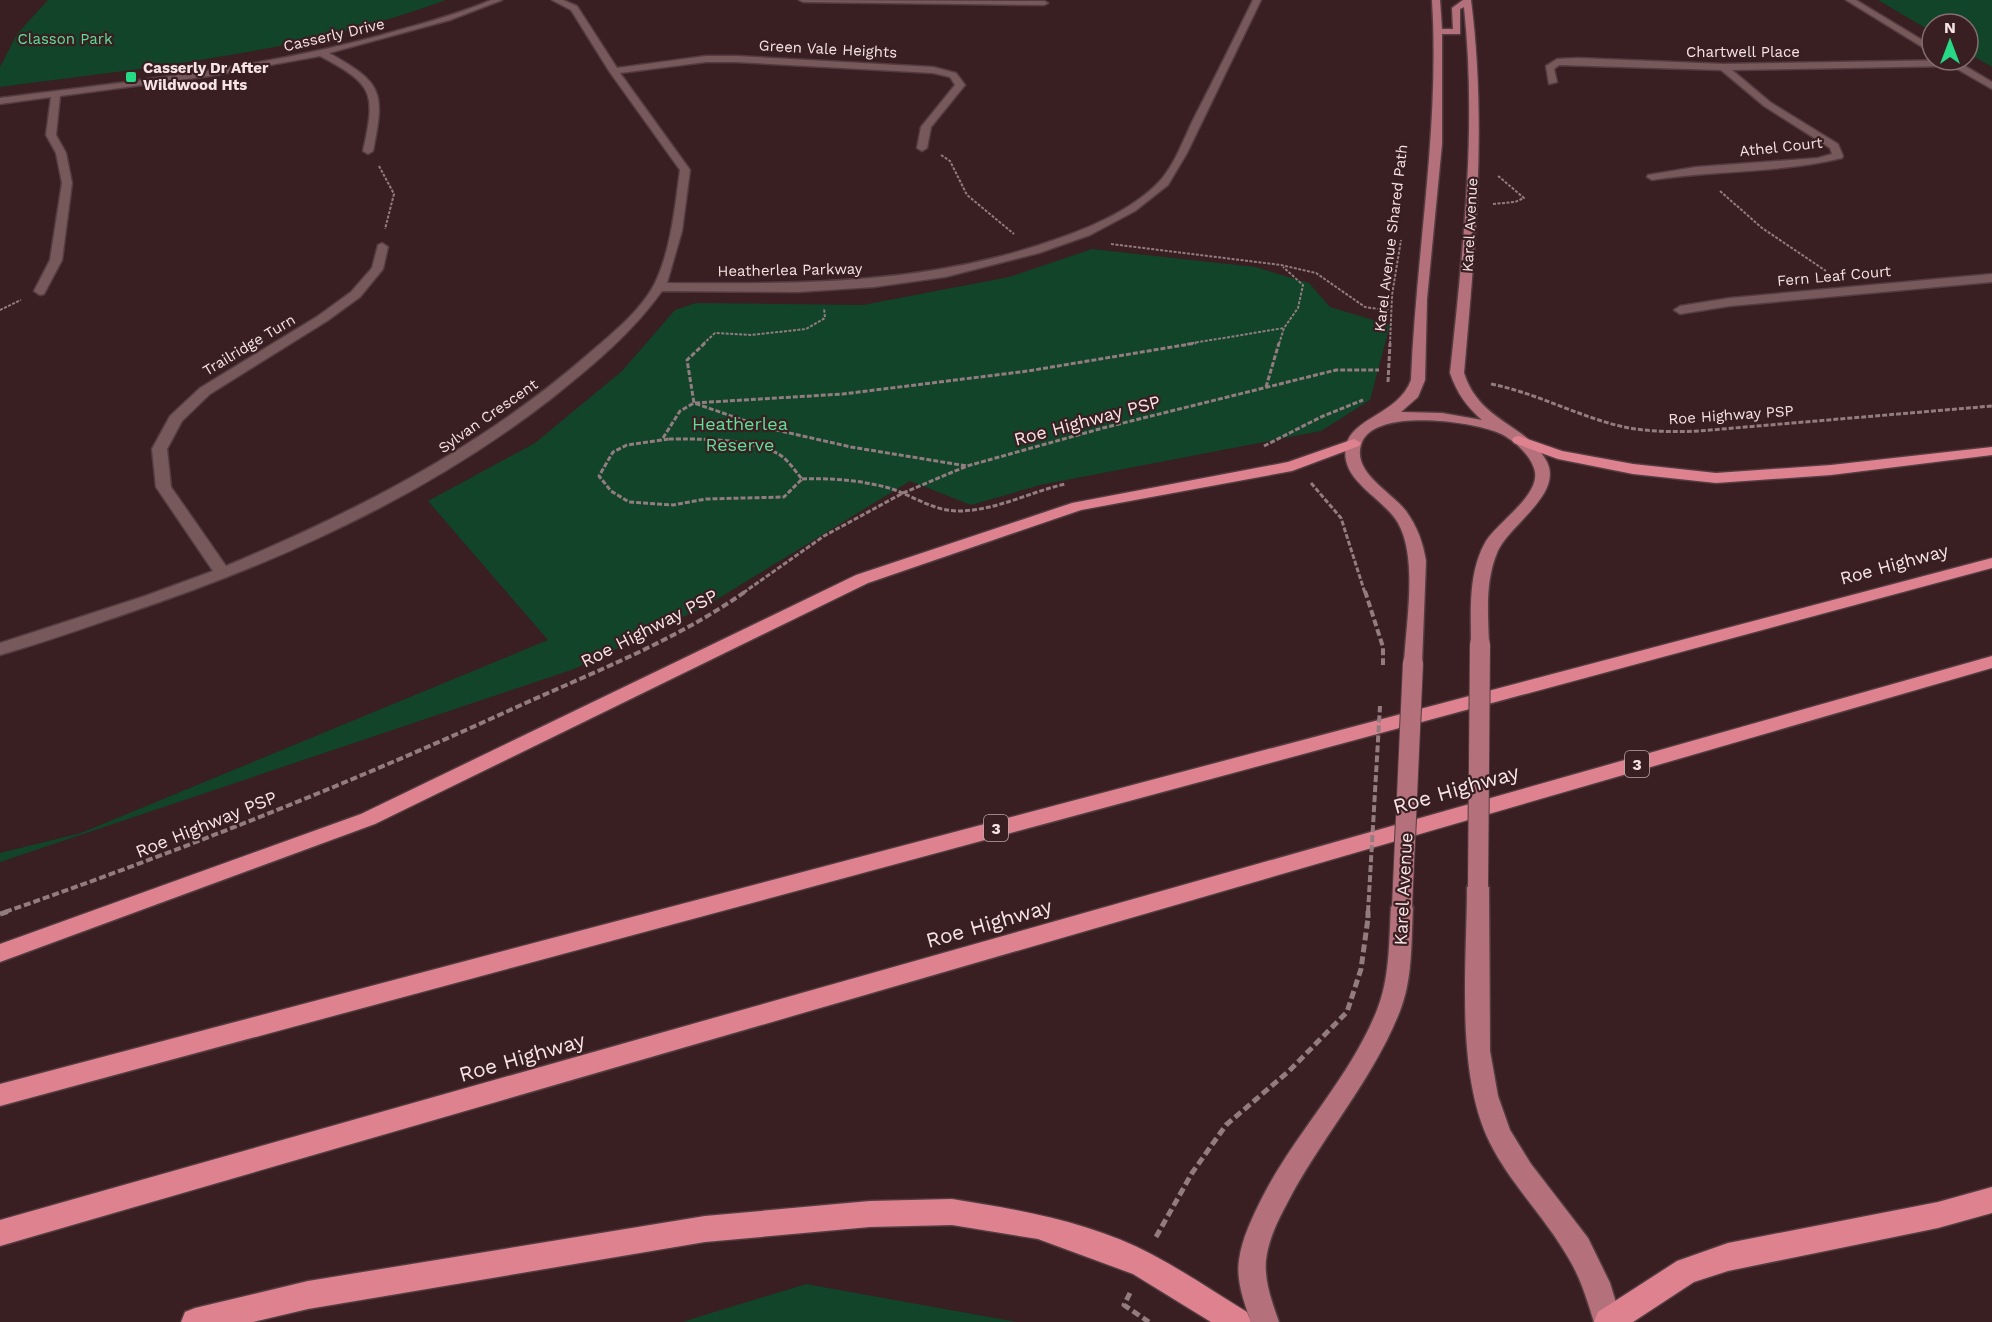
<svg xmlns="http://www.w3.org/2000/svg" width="1992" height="1322" font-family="'Work Sans',sans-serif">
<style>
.green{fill:#114429}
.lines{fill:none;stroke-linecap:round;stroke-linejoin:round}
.minor-casing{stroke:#533c40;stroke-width:3}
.major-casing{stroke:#533c40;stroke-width:3}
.highway-casing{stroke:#533c40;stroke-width:3}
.path-far3{stroke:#937c7f;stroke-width:2;stroke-dasharray:3 1.5;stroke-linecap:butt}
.path-far2{stroke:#937c7f;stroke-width:3;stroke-dasharray:5 2;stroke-linecap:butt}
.path-far1{stroke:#937c7f;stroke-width:4;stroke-dasharray:7 3;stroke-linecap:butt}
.path{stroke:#937c7f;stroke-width:5;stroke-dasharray:8 4;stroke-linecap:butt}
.minor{fill:#77585b;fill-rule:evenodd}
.major{fill:#b5717b;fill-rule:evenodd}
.highway{fill:#de8290;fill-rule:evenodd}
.major-bridge-casing{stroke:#533c40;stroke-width:22;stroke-linecap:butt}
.path-bridge-far1{stroke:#937c7f;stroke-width:4;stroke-dasharray:7 3;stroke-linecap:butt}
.path-bridge{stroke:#937c7f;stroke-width:5;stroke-dasharray:8 4;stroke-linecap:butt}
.major-bridge{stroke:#b5717b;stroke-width:20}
.poi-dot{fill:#27d885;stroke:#391e22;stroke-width:2}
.labels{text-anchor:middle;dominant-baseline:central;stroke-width:4.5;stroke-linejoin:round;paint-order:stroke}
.far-street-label{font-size:15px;fill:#f6e3e5;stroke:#391e22}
.far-park-label{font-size:15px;fill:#5ee098;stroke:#391e22}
.far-poi-label{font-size:15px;font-weight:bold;fill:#f6e3e5;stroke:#391e22;text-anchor:start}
.shield{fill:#391e22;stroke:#bda8aa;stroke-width:1.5}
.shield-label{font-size:16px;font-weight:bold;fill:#f6e3e5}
.street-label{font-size:18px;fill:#f6e3e5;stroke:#391e22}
.park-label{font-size:18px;fill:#5ee098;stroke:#391e22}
.near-street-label{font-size:21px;fill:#f6e3e5;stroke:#391e22}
</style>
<rect width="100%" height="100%" fill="#391e22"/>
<path class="green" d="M48 0H446C303 53 150 67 0 87V67L17 34Z
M1878 0H1992V67L1968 53V24H1932V32Z
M1092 249 1255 267 1309 283 1330 307 1390 325 1370 400 1321 431 1040 485 971 505 910 481 706 606 574 669 0 862V853L81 833 548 640 428 501 535 443 622 371 675 310 696 303 863 305 1009 277Z
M806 1284 1017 1322H682Z"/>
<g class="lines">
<defs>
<path id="minor" d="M491 0H502L450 20 329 53C383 83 385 92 373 151L368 154 363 151C376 92 374 85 320 56L210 76 60 96 56 135 66 153 72 183 62 260 44 294 40 295 34 291 50 260 62 183 56 153 46 135 51 97 0 104V98C132 81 267 68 396 31 428 22 461 13 491 0Z
M552 0H563L577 6 617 68 706 56H736L933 67 956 73 965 85 931 127 927 148 922 151 917 148 921 127 955 85 950 77 933 73 736 62H706L620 73 690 170 682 231 667 283C802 284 928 285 1057 239 1092 227 1133 209 1159 182 1174 166 1183 141 1192 122 1213 81 1233 41 1253 0H1261L1187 153 1168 185 1135 211 1090 235 1039 253 945 277 874 287 797 292 662 291C632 333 592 366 552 398 425 497 277 563 125 614 84 628 42 643 0 655V643L145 596 213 571 156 487 152 449 170 416 200 388 318 316 351 292 372 268 378 245 382 243 388 247 383 269 360 297 327 321 210 394 182 421 167 449 171 487 226 566C355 512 478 449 585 357 609 336 639 313 654 285 671 251 675 207 680 170L609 71 571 10Z
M799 0 1044 1 1048 3 1044 5 803 2Z
M1846 0H1856L1932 46V53Z
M1578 58 1723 64 1955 60 1992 82V89L1952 66 1732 70 1770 102 1838 144 1843 156 1842 158C1782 173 1714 170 1652 180L1647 177 1648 175 1696 167 1818 158 1832 154 1830 148 1764 106 1721 70 1559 65 1554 69 1557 82 1549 84 1546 66 1557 59Z
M1992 274V282L1730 306 1680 314 1674 310 1680 306 1730 298Z"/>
<path id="major" d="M1432 0H1440L1442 29H1453L1452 8 1463 0H1471C1487 125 1475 248 1464 373 1480 423 1528 424 1547 462 1563 495 1508 525 1497 553 1485 582 1488 614 1489 644L1486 648H1474L1471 644C1471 609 1468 572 1486 541 1498 522 1539 496 1535 472 1532 456 1513 439 1499 433 1472 421 1376 408 1362 442 1350 472 1391 491 1406 511 1417 526 1423 542 1426 561L1422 663 1419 667H1407L1404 663C1406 623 1418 558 1398 523 1383 497 1339 481 1346 446 1352 417 1398 415 1411 380 1416 253 1440 128 1432 0ZM1464 7C1477 129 1463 251 1450 373 1457 393 1466 406 1482 420L1442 413 1401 412 1418 397 1425 380 1427 299 1442 144V34H1460V9Z
M1478 878 1486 881 1489 887 1490 1051 1498 1096 1510 1130 1531 1164 1588 1238 1610 1283 1622 1322H1594C1587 1300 1581 1279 1569 1259 1546 1218 1511 1185 1490 1143 1455 1073 1467 964 1467 887L1470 881Z
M1402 898 1410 901 1413 907C1411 942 1413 978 1400 1011 1374 1077 1327 1131 1293 1192 1282 1213 1269 1235 1266 1260 1264 1281 1272 1302 1279 1322H1251C1244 1302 1236 1281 1239 1260 1242 1238 1253 1216 1263 1196 1296 1132 1350 1078 1377 1010 1390 978 1389 941 1391 907L1394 901Z"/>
<path id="highway" d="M1519 436 1562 451 1633 464 1716 473 1831 465 1992 447V455L1831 475 1716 483 1633 474 1558 459 1514 443 1512 440 1514 437Z
M1354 439 1361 443 1359 446 1292 471 1081 510 868 583 375 824 0 962V944L361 814 856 575 1072 503 1288 462Z
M1992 558V568L0 1106V1084Z
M1992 656V668L0 1246V1220Z
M1992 1187V1213L1938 1228 1728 1271 1694 1282 1633 1322H1594L1598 1312 1677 1261 1728 1243 1938 1202Z
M952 1199C1021 1210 1091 1222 1153 1255 1185 1272 1216 1293 1247 1312L1251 1322H1211L1133 1274 1038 1239 952 1225 870 1227 705 1242 308 1309 253 1322H181L185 1312 195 1308 308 1281 705 1216 870 1201Z"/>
</defs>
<use href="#minor" class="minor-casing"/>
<use href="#major" class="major-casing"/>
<use href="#highway" class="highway-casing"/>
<path class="path-far3" d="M941 155 950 161 967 195 1014 234
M379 166 394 194 385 229
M1720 191 1762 228 1826 271
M1493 204 1515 202 1524 198 1497 175
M1111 244 1281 265 1316 273 1365 307 1392 311
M0 310 21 300
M703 344 715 333 751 335 806 329 825 318 824 308
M1187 344 1284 328
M1279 344 1284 328 1298 308 1303 285 1283 267
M1390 344 1392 295 1401 240"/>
<path class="path-far2" d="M705 343 687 360 694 403 763 427 851 447 967 466
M1388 382 1390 343
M1491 384C1537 393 1579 417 1624 427 1649 432 1674 432 1699 431L1992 406
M1266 387 1279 343
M663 438 680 411 694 403 843 394 1028 371 1196 343
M669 439C699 439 753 438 780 455 789 461 795 471 802 479L784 497 706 499 673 505 629 502 611 491 599 476 613 452 627 445Z
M1264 446 1321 417 1363 400
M802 479C831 478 860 480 889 488 912 495 933 511 958 511 995 511 1030 492 1065 484
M1311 483 1341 518 1365 593
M743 593 824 536 903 493 967 466 1103 428 1336 370H1379"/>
<path class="path-far1" d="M1365 591 1383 647V665
M5 912C180 851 351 783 519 706 596 671 677 640 746 591"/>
<path class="path" d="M0 914 10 911
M1156 1237 1192 1173 1226 1125 1289 1071 1347 1012 1361 969 1368 918
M1130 1293 1124 1305 1149 1322"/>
<use href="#minor" class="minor"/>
<use href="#major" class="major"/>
<use href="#highway" class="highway"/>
<defs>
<path id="major-bridge" d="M1478 887 1480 644
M1402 907 1413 663"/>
</defs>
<use href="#major-bridge" class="major-bridge-casing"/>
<path class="path-bridge-far1" d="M1368 912 1380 706"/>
<path class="path-bridge" d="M1368 918V911"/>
<use href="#major-bridge" class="major-bridge"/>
</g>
<rect class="poi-dot" x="125" y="71" width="12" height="12" rx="3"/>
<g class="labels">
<g class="far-street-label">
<text transform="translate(334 35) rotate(-13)">Casserly Drive</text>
<text transform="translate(828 49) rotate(3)">Green Vale Heights</text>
<text x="1743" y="52">Chartwell Place</text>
<text transform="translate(1781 147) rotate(-6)">Athel Court</text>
<text transform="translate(1470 225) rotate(-87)">Karel Avenue</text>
<text transform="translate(1391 238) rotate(-83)">Karel Avenue Shared Path</text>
<text transform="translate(790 270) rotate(-1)">Heatherlea Parkway</text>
<text transform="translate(1834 276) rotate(-5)">Fern Leaf Court</text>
<text transform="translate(249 345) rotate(-31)">Trailridge Turn</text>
<text transform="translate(1731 415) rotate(-4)">Roe Highway PSP</text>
<text transform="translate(488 416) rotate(-35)">Sylvan Crescent</text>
</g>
<g class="far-park-label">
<text x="65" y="39">Classon Park</text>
</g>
<g class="far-poi-label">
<text x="143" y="68">Casserly Dr After<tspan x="143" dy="17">Wildwood Hts</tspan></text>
</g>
<g class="shield">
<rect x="1625" y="751" width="24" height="26" rx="4.5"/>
<rect x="984" y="815" width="24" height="26" rx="4.5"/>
</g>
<g class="shield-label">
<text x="1637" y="764">3</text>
<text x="996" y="828">3</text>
</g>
<g class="street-label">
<text transform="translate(1087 420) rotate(-15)">Roe Highway PSP</text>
<text transform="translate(1894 564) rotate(-15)">Roe Highway</text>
<text transform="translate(649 628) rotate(-27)">Roe Highway PSP</text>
<text transform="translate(206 824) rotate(-22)">Roe Highway PSP</text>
<text transform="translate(1403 889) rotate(-87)">Karel Avenue</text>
</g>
<g class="park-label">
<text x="740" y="423">Heatherlea<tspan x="740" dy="21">Reserve</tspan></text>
</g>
<g class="near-street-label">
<text transform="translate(1456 789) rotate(-16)">Roe Highway</text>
<text transform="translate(989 923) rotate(-16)">Roe Highway</text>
<text transform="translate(522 1057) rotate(-16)">Roe Highway</text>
</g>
</g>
<g transform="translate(1950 42)"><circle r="28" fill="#391e22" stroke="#856d70" stroke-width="1.5"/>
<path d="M0-4.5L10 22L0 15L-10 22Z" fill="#27d885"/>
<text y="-9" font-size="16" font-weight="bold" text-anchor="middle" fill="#f6e3e5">N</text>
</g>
</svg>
